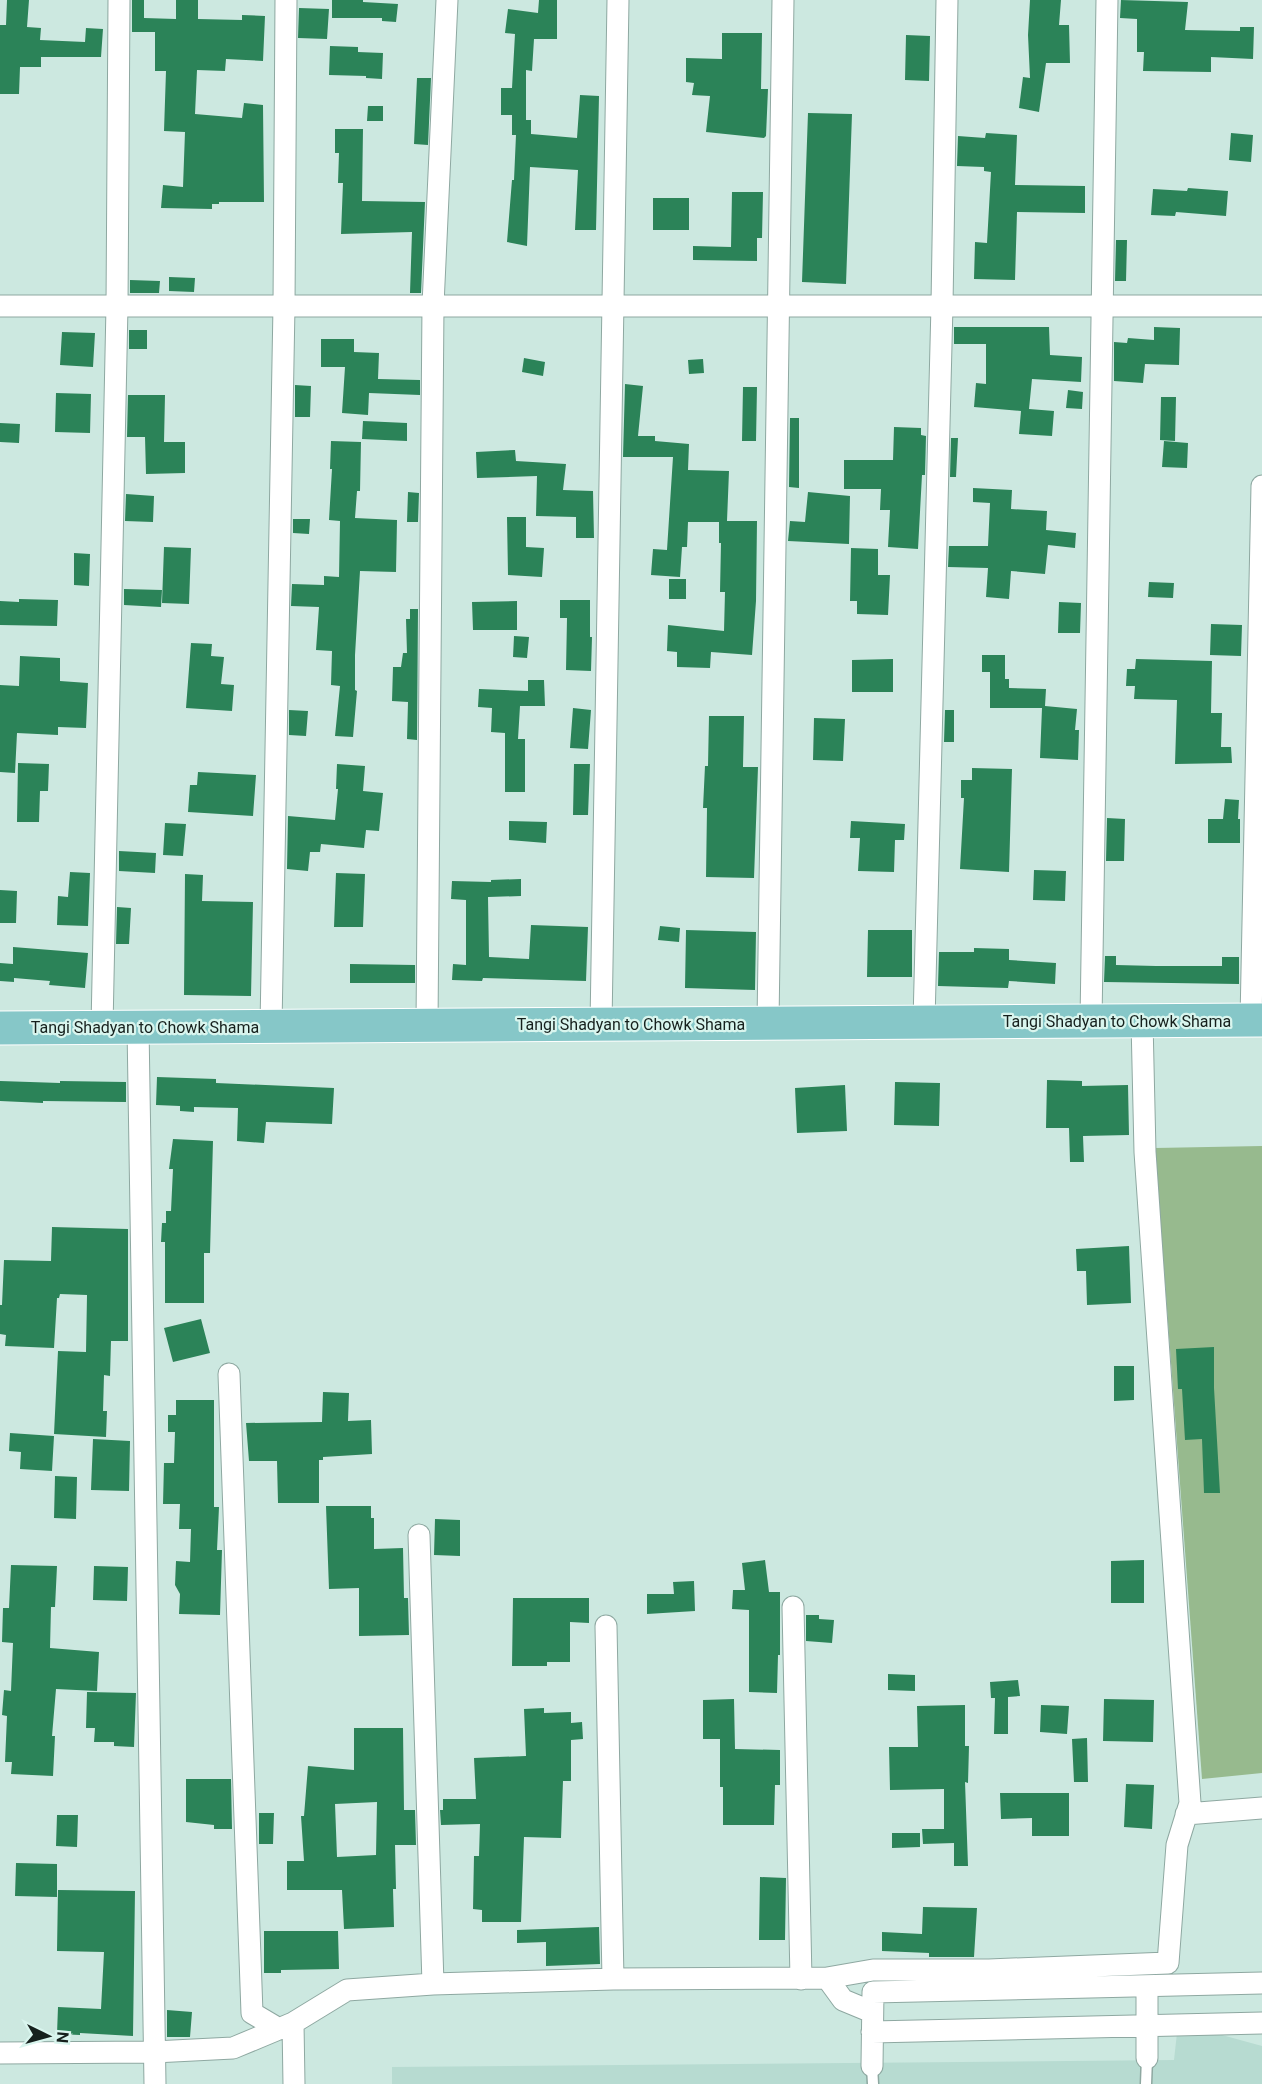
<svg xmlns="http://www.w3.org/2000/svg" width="1262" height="2084" font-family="Roboto,sans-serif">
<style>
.built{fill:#b7dbd1}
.green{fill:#97ba8e}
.building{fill:#2b8358;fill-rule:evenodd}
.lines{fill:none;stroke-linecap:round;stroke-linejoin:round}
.service-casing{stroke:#8ea8a1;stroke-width:13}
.minor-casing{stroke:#8ea8a1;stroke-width:23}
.primary-casing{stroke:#fff;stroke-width:35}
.service{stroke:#fff;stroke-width:10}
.minor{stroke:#fff;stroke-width:21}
.primary{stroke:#86c7c8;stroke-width:33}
.labels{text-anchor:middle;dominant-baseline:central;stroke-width:4.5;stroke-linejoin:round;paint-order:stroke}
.street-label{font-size:16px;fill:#16201d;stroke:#d9f5ee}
</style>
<rect width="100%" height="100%" fill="#cce8e0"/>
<path class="built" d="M1211 2032 1262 2046V2084H392V2067L1174 2060 1177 2033Z"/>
<path class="green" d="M1262 1146V1773L1202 1779 1155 1148Z"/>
<path class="building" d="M7 0H29L27 27 41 28 40 40 85 42 86 28 103 29 101 57H41V67H20L19 94H0V25H6Z
M132 0H144V18L176 19V0H198V19L242 20V15L265 16 263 61 226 59 225 71 197 70 195 114 242 118 244 103 263 105 264 202H219V204H212V209L161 208 163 185 183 187 185 132 164 131 166 71H155V32H132Z
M332 0H363V2L398 4 396 22 382 21V18H332Z
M539 0H557V39H534L532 71 526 70V120H531V134L577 138 580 95 599 96 596 230H575L578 170 530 167 527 246 507 242 512 180H514L516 135H512V115H501V88H512L515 34 505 33 508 9 538 13Z
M1030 0H1061L1059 25H1069L1070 63H1046L1039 112 1019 108 1023 77 1030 78 1028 35Z
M1121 0 1188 2 1185 30 1240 31V27H1254L1253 59 1211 57V72L1143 71 1144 52H1137V19L1120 18Z
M299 8 329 9 327 39 298 38Z
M722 33H762L761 89H768L766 136 764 138 706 132 710 96 692 95 694 83 686 82V58L722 59Z
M906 35 930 36 929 81 905 80Z
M330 46 358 47V52L383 53 382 79 366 78V76L329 75Z
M417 78H431L428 145 414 144Z
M368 106H383V121H367Z
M808 113 852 114 846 284 802 282Z
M335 129H363L362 201 425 202 421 293H410L412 232 341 234 343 183H338L339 153H335Z
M986 133 1017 135 1015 185 1085 186V213L1017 212 1015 280 974 279 975 242 987 243 991 172 984 171V167L957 166 958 136 985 138Z
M1231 133 1253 135 1251 162 1229 160Z
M1188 188 1228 191 1226 216 1176 212 1175 216 1151 215 1153 189 1187 191Z
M732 192H763L762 238H757V261L693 260V246L731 247Z
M653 198H689V230H653Z
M1116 240H1127L1126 281H1115Z
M169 277 195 278 194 292 169 291Z
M130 280 160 281 159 293H130Z
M954 327H1049L1050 355 1082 357 1081 382 1032 379 1029 409 1054 411 1052 436 1019 434 1021 411 974 407 976 383 986 384V344H954Z
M1154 327 1180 328 1179 365 1145 364 1143 383 1114 381V342L1127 343 1128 338 1154 340Z
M129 330H147V349H129Z
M62 332 95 333 93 367 60 365Z
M321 339H354V352L379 353 378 379 420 380V395L369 393 368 415 342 413 345 367H321Z
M524 358 545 362 543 376 522 372Z
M703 359 704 373 689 374 688 360Z
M625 384 643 386 638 436H655V441L689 444 688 470 729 471 727 521H757L756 601 752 655 711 652 710 668 677 667V652L667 651 668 625 724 631 725 592H720L721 543H719V522H688L687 547H682L680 577 651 575 653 549 667 550 673 457H623Z
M295 385 311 386 310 417H295Z
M743 387H757L756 441H742Z
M1068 390 1083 392 1082 409 1066 408Z
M56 393 91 394 90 433 55 432Z
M128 395H165L164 442H185V473L146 474 145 437H127Z
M1161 397H1176L1175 441 1160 440Z
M790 418H799V488L789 487Z
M363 421 407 423V441L362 439Z
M0 423 20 424 19 443 0 442Z
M894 427 921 428V435L926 436 925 475H922L918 549 888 547 890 510H880L881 489H844V460H893Z
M951 438H958L956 477H950Z
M331 441 361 442 360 491H357L355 518 397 520 396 572 360 571 355 655V690L357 691 353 737 335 736 340 686 331 685 332 651 316 650 319 607 291 606 292 584 324 585V576L339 577 340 521 329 520 332 469H330Z
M1164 441 1188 443 1187 468 1162 467Z
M515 450 516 461 566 464 563 490 593 491 594 538H576V517L536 516 537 476 477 478 476 452Z
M973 488 1012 490 1011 509 1047 511 1046 530 1076 533 1075 548 1048 545 1045 574 1011 571 1009 599 986 597 988 568 948 567 949 546H988L990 503 973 502Z
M408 492 419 493 418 522H407Z
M808 492 850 496 849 544 788 541 790 521 805 522Z
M126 494 154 496 153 522 125 521Z
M507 517H526V547L544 548 542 577 508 575Z
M293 519H310L309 534 293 533Z
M164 547 191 548 189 604 162 603Z
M851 548 878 549V575H890L888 615 857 614V601H850Z
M74 553 90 554 89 586 74 585Z
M669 579H686V599H669Z
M1149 582 1174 583 1173 598 1148 597Z
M124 589 162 590 161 607 124 605Z
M19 599 58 600 57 626 0 625V601L19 602Z
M560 600H590V637H592L591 671 566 670 567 618H560Z
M517 601V630H473L472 602Z
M1059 602 1081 603 1080 633H1058Z
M410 609H418L417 740 407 739 408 702 392 701 393 667H401L403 653H407L406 619H410Z
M1211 624 1242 625 1241 656 1210 655Z
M514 636 529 637 527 658 513 657Z
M191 643 212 644 211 656 224 657 221 684 234 685 232 711 186 708Z
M982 655H1005V679H1009V688L1046 689 1045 706 1077 709 1075 730H1079L1078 760 1040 758 1042 708H990V672H982Z
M20 656 60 658V681L88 683 86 728 58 727V735L17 733 15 773 0 772V685L19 686Z
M893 659V692H852V660Z
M1136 659 1212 661 1211 713H1222L1221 747H1231L1232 763 1175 764 1177 700 1134 699 1135 686H1126L1127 669H1135Z
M528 680H544L545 706H520L518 739H525V792H505V733L491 732 492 708 478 707 479 689 528 691Z
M573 708 591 710 588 749 570 748Z
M289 710 308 711 306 736 289 735Z
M945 710H954V742H944Z
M709 716H744L743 767H758L754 878 706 877 707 808H703L705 766H708Z
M814 718 845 719 843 761 813 760Z
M18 763 49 764 48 791H40L39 822H17Z
M337 764 365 766 363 791 383 793 379 831 366 830 364 848 321 844 320 852H310L308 871 287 869 288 816 335 820 338 789H336Z
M574 764H590L588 815H573Z
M972 768 1012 769 1009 872 960 869 964 798H961V780H972Z
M198 772 256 775 253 816 188 812 190 785H197Z
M1225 799 1239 800 1238 819H1240V843H1208V819H1223Z
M1107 818 1125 819 1124 861H1106Z
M509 821 547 822 546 843 509 840Z
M851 821 905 824 904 840H895L894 872 858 871 860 838H850Z
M165 823 186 824 183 856 163 855Z
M119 851 156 853 155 873 119 871Z
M1034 870 1066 871 1065 901 1033 900Z
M70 872 90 873 88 926 57 925 58 896 68 897Z
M336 873 365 874 363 927H334Z
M185 874 203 875 202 901 253 902 251 996 184 995Z
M521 879V896L488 897 489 957 529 959 531 925 588 927 586 981 483 978 482 981 452 980 453 964 466 965V900L451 899 452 881 491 882V880Z
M0 890 17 891 16 923H0Z
M117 907 131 908 129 944H116Z
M660 926 680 928 679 942 658 940Z
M686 930 756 932 755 990 685 988Z
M868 930H912V977H867Z
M13 947 88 953 85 988 49 985 50 981 14 978V982L0 981V963L13 964Z
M974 948 1009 949V960L1056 963 1055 984 1009 981 1008 988 938 986 939 952H974Z
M1105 956H1116V965L1156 966H1222V957H1239V984L1104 982Z
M350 964 415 965V983H350Z
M157 1077 216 1079V1083L334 1088 332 1124 266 1122 264 1143 237 1141 238 1108 194 1107V1112L180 1111V1106L156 1105Z
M1047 1080 1082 1081V1086L1128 1085 1129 1135 1083 1136 1084 1162H1070L1069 1128H1046Z
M0 1081 60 1083V1081L126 1082V1102L43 1101V1103L0 1101Z
M895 1082 940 1083 939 1126 894 1125Z
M845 1085 847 1131 797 1133 795 1088Z
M173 1139 213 1141 210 1253H204V1303H165V1242H161L162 1223H166V1211H171L173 1169H169Z
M52 1227 128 1229V1341H111L110 1376 104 1375 103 1411H107L106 1437 54 1434 58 1351 86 1352 87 1295 60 1294 59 1298H57L54 1348 5 1346 6 1335 0 1334V1305H2L4 1260 51 1261Z
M1129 1246 1131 1303 1087 1305 1086 1271H1077L1076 1249Z
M201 1319 210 1353 173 1362 164 1328Z
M1214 1347V1388L1220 1493H1204L1202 1439 1185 1440 1182 1389H1178L1176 1349Z
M1114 1366H1134V1400L1114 1401Z
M323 1392 349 1393 348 1421 371 1420 372 1454 323 1457V1460H319V1503H278L277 1461H249L246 1423 322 1422Z
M176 1400H214V1507H219L217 1550H222L220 1615 179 1614 180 1594 175 1585 176 1561 190 1562 191 1529H179L180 1504H163L164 1463H174L175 1432H168V1415H176Z
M10 1433 54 1436 52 1471 20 1469 21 1452 9 1451Z
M93 1439 130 1441 129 1491 91 1490Z
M55 1476 77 1477 76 1519 54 1518Z
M326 1506H371V1518H374V1549L403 1548 404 1598H408L409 1635 359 1636V1588L329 1589Z
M435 1519 460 1520V1556L434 1555Z
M765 1560 769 1592H780V1655H778L777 1693 749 1692V1610L732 1609 733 1590H745L742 1563Z
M1144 1560V1603H1111V1561Z
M11 1565 57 1566 55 1607H51L50 1648 99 1652 97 1691 56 1689 52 1736H55L53 1776 11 1774 12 1762H5L7 1716 2 1715 4 1690 11 1691 13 1643 2 1642 3 1608H9Z
M94 1566 128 1567 127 1601 93 1600Z
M694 1581 695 1611 647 1614V1594H674L673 1582Z
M513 1598H589V1623L570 1622V1662H547V1666H512Z
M806 1615H819V1619L834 1620 832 1643 806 1641Z
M888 1674 915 1675V1691L888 1690Z
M1018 1680 1020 1696 1008 1697V1734H994L995 1698H991L990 1682Z
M87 1692 136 1693 134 1747 114 1746V1742H94L95 1728H86Z
M734 1699 735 1749 780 1750V1785H775L774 1825H723V1787H720V1739H703V1700Z
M1104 1699 1154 1700 1153 1742 1103 1741Z
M965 1705V1746H969L968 1783 965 1782 968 1866H954V1843L923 1844 922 1829H944V1789L890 1790 889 1747H918L917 1706Z
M1041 1705 1069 1706 1067 1734 1040 1732Z
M544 1708V1713L571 1712V1723L582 1722 583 1739 571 1740V1781H563L561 1838 524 1837 521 1922H482V1910L473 1909 474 1856H479L480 1824 441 1825 440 1810H443V1799H476L474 1758 526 1756 524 1709Z
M354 1728H403L404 1810H415L416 1845H395L396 1889H393L394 1927 344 1929 342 1890H287V1861H304L301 1816H304L308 1766 354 1770ZM377 1802 376 1855 337 1857 335 1804Z
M1087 1738 1088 1782H1074L1072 1739Z
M186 1779H231L232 1829H214V1825L186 1822Z
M1126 1784 1154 1785 1152 1829 1124 1827Z
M1000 1793H1069V1836H1032V1818L1001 1819Z
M259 1813H274L273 1844H259Z
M57 1815H78L77 1847 56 1846Z
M892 1833H920V1847L892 1848Z
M16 1863 57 1864V1897L15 1896Z
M760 1877 786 1878 785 1940H759Z
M58 1890 135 1891 133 2036 80 2033V2035L57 2034 58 2007 101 2009 104 1952 57 1951Z
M923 1907 977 1908 974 1957H929V1953L882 1951V1932L922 1934Z
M599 1927 600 1964 546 1966V1942L517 1943V1930Z
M264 1931H338L339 1969 281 1970V1973H264Z
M167 2010 192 2012 190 2037H167Z"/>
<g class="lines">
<defs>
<path id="service" d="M872 2066 873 2084
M1146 2084 1147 2058"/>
<path id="minor" d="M0 306H1262
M1251 1020 1262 486
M1091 1021 1107 0
M924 1022 942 305 947 0
M768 1023 783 0
M601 1024 618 0
M427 1025 433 305 447 0
M271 1026 284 306 286 0
M102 1027 117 306 119 0
M138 1027 155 2084
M229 1374 252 2013 279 2029
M419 1535 433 1984
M793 1607 801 1979
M606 1626 613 1979
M1186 1814 1262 1808
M827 1978 843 2000 872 2012
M1147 1986V2058
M293 2023 294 2084
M872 2032 1262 2023
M0 2053 154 2052 233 2048 293 2023 347 1990 433 1984 613 1979 827 1978 873 1970H989L1168 1963 1177 1845 1190 1803 1145 1152 1142 1021
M872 2066 873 1992 1262 1983"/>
<path id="primary" d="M0 1028 1262 1020"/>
</defs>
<use href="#service" class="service-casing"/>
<use href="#minor" class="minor-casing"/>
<use href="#primary" class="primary-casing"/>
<use href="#service" class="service"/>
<use href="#minor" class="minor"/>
<use href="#primary" class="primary"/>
</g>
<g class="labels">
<g class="street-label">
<text x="1117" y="1021">Tangi Shadyan to Chowk Shama</text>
<text x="631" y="1024">Tangi Shadyan to Chowk Shama</text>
<text x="145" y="1027">Tangi Shadyan to Chowk Shama</text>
</g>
</g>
<g transform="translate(48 2036) rotate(95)" stroke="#d9f5ee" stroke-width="4.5" paint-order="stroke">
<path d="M0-4.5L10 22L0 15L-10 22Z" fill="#16201d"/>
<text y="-9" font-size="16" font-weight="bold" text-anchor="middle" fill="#16201d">N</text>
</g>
</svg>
